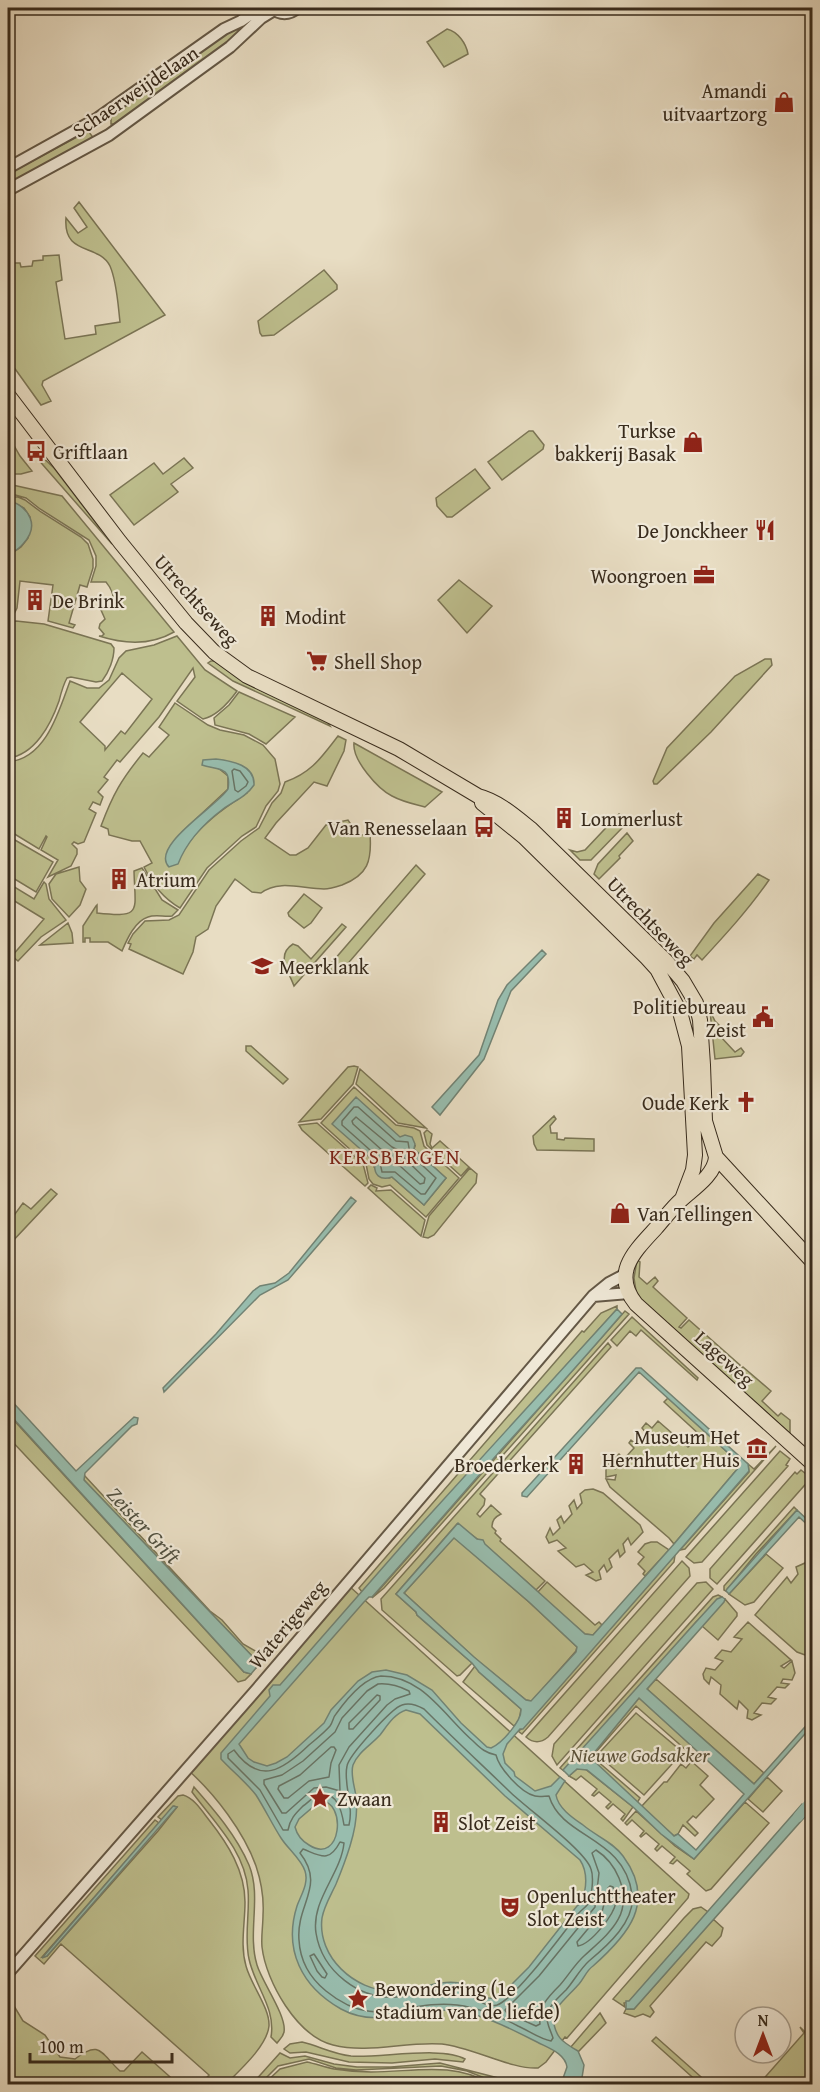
<svg xmlns="http://www.w3.org/2000/svg" width="820" height="2092" font-family="'Gentium Book Plus',serif">
<style>
.green{fill:#bebf8e;stroke:#7b7555;stroke-width:1.5;fill-rule:evenodd}
.water{fill:#98bdae;stroke:#728374;stroke-width:1.5;fill-rule:evenodd}
.lines{fill:none;stroke-linecap:round;stroke-linejoin:round}
.shore{stroke:#687465;stroke-width:1.5}
.canal{stroke:#98bdae;stroke-width:10}
.minor-casing{stroke:#645846;stroke-width:14}
.major-casing{stroke:#382b1c;stroke-width:16}
.minor{stroke:#f0e9d8;stroke-width:10}
.major{stroke:#e8ddc3;stroke-width:14}
.labels{text-anchor:middle;dominant-baseline:central;stroke-width:4.5;stroke-linejoin:round;paint-order:stroke}
.poi-label{font-size:20px;fill:#382b1c;stroke:#f0e9d8;text-anchor:start}
.street-label{font-size:20px;fill:#382b1c;stroke:#f0e9d8}
.park-label{font-size:20px;font-style:italic;fill:#5a5038;stroke:#f0e9d8}
.neighbourhood-label{font-size:21px;letter-spacing:1.5px;fill:#7a1f14;stroke:#f0e9d8}
.water-label{font-size:21px;font-style:italic;fill:#505040;stroke:#f0e9d8}
</style>
<rect width="100%" height="100%" fill="#e8ddc3"/>
<filter id="stains"><feTurbulence type="fractalNoise" baseFrequency=".00333" numOctaves="4"/><feColorMatrix values="0 0 0 0 .2 0 0 0 0 .09 0 0 0 0 .02 0 0 0 .5 -.17"/></filter>
<radialGradient id="worn" r=".72"><stop offset=".6" stop-color="#630" stop-opacity="0"/><stop offset="1" stop-color="#630" stop-opacity=".3"/></radialGradient>
<path class="green" d="M257 17 243 27 230 42 117 124H111V114L226 32Z
M447 29C458 32 466 43 468 54L444 67 427 42Z
M88 131 92 136 90 140 8 187V174Z
M79 202 165 315 43 381 42 385 51 401 41 405 8 359V263H20L21 267 32 266 33 261 43 260V256L59 255 62 280 56 282 65 339 96 334 95 326 120 322C118 305 117 282 110 266 98 243 63 256 66 218L78 233 87 227 74 208Z
M324 270 337 285V289L274 335 262 336 260 333 258 321Z
M529 431H533L544 445 543 449 502 480 488 462Z
M8 435 20 456 32 471 21 474H8Z
M37 452 54 468 112 544 36 457 34 455Z
M184 458 193 468 171 484 178 492 134 525 110 495 154 463 163 474Z
M475 469 490 488 452 517H447L437 506 436 498Z
M8 484 62 496 174 632C150 646 124 644 99 636H102L104 634 99 628 100 624 105 619 101 610 112 605C115 597 111 588 106 582H91L96 566V556L89 540 40 509 26 498 8 493Z
M8 497H18L25 500 41 512 81 537 88 544 93 559V568L87 587 80 585 69 623 75 625 73 628 48 621 53 585 20 581 17 608 13 616 8 617V556L21 547 28 538 30 517 24 508 8 500Z
M459 580 492 606 467 633 438 600Z
M16 621 44 624 111 644 114 648C114 659 109 672 102 681L96 682 71 677 67 678C63 685 61 693 59 701 51 724 35 755 8 758V623Z
M177 636 205 670 237 691C229 702 217 716 203 719L177 701 195 677 193 668 159 717 120 762 117 760 104 777 108 780 98 792 103 797 100 805 93 802 89 809 96 813 84 842 78 844 74 842 72 844 77 849V854L71 866 48 877 58 860 41 850 47 837 46 836 39 849 8 830V762C46 759 59 711 70 681L87 688H99L109 680 119 658 126 651 154 645ZM122 673 152 699 125 734 121 731 105 750V746L80 722Z
M765 659H771L772 665 711 732 657 784H654L653 781 667 748 735 676Z
M211 661H215L327 721 330 726 233 681 208 663Z
M239 692 295 717 266 744 249 734 215 725 214 718 229 705Z
M175 703 208 725 220 730 244 735 263 745 275 759 280 784 278 791 266 806 256 827 242 836 207 868 180 908C163 898 153 885 144 867L152 863 140 841H132L109 835 108 829 101 826C113 794 121 780 143 753L149 757 169 735 159 727ZM217 767 248 771 247 793C223 809 198 826 183 851L182 832 228 789V776Z
M338 736 346 740 344 751 327 786 314 782 276 823 265 838 290 855H296L308 848 326 825 348 820 354 829 361 835 370 834C372 861 368 875 342 885 336 887 330 889 324 889 303 889 279 879 261 893L252 892 235 879 216 906 208 929 196 937 193 952 183 974 129 949 131 944 128 943 133 934 145 921 169 920 179 915 209 870 241 841 259 828 272 803 281 793 285 782C311 773 321 758 338 736Z
M354 743 442 792 425 807C414 804 403 802 392 796 378 789 352 760 354 743Z
M619 814 624 817V826L591 860H580L570 850 577 852 585 850Z
M627 833 633 841 619 856 620 858 599 879 594 874 598 864Z
M8 836 53 862 36 892 8 875Z
M416 865 425 874 338 975 328 967Z
M79 867 80 881 86 889 80 905 69 917 52 899 49 884 56 874Z
M142 868 162 900 178 910 172 916C164 917 155 914 148 917 135 921 127 939 122 951L108 942H90V938H85V942H83V926L96 906 97 905V913C143 918 135 912 134 871Z
M758 874 769 880C749 909 726 934 702 960L697 955 694 959 690 956 714 923Z
M44 882 46 884 49 899 66 920 41 937 18 961 12 956 44 919 8 897V883L34 899Z
M304 894 322 908 311 923 304 928 289 916 288 913Z
M68 923 72 933 73 943 40 945Z
M342 924 346 927 294 986C288 970 276 955 293 944L298 946 311 959Z
M710 1011 715 1021 723 1029 719 1035 735 1052 741 1048 744 1052 741 1056 715 1059Z
M246 1046H251L288 1079 283 1084 246 1051Z
M354 1066 358 1067 353 1084 321 1119 299 1122 348 1067Z
M360 1069 426 1128 398 1123 356 1084Z
M354 1087 396 1125 414 1128 420 1131 424 1146 459 1178 426 1217 390 1185 382 1187 373 1184 369 1179 366 1164 321 1123ZM415 1146 414 1149 446 1178 424 1205 392 1177 389 1178 374 1167 375 1162Z
M554 1116 556 1119 550 1126 551 1133H557V1139L564 1140 565 1138 594 1139V1151L537 1150 534 1144 533 1136Z
M317 1123 363 1164 368 1183 365 1186 302 1130 299 1125Z
M427 1130 432 1134 430 1144 432 1148 440 1141 469 1167 461 1176 427 1145 424 1133Z
M470 1168 477 1174 476 1183 434 1235 428 1238 423 1237 429 1216Z
M371 1185 377 1188 376 1191 391 1190 425 1220 421 1236 368 1188Z
M51 1189 57 1194 8 1246V1223L13 1220 12 1218 23 1203 31 1209Z
M637 1260 640 1262 639 1277 647 1284 655 1277 658 1281 653 1287 687 1318 679 1327 681 1328 689 1320 740 1365 732 1374 734 1376 743 1367 771 1391 762 1401 778 1416 781 1413 790 1420V1434L637 1297 634 1278Z
M617 1306V1309L362 1592 359 1588 582 1331 584 1332 601 1313Z
M625 1311 629 1314 384 1588 372 1598Z
M632 1317 698 1378 697 1380 641 1330 636 1336 630 1331 617 1346 611 1340Z
M608 1343 611 1347 480 1494 485 1499 484 1505 477 1514 480 1517 491 1505 501 1514C495 1517 492 1520 492 1527L496 1531 495 1533 501 1539 500 1541 545 1581 536 1590 484 1544 457 1524 396 1594 416 1612 417 1615 472 1663 460 1675 457 1676 382 1610 381 1599Z
M668 1398 738 1462 739 1467 674 1544 669 1538 610 1487 606 1479 615 1480 616 1475 606 1477V1470L609 1464 615 1469 621 1463 615 1458 619 1454 624 1459 634 1448 629 1443 631 1440 637 1445 647 1434 642 1428 646 1423 652 1428 658 1421 688 1447 701 1436 664 1402Z
M10 1416 244 1672 251 1674 245 1680 238 1682 8 1437V1420Z
M776 1446 685 1549 680 1550 749 1472 748 1464 754 1469Z
M780 1451 790 1459 786 1465 788 1466 702 1562 694 1563 686 1557Z
M801 1470 811 1478 717 1584 710 1578V1569L795 1472 797 1474Z
M84 1475 210 1611 222 1620 243 1644 266 1657 256 1668 254 1658 84 1480Z
M593 1489 603 1493 640 1525 643 1532 631 1545 628 1538 623 1544 625 1552 620 1557 618 1550 609 1559 612 1567 607 1572 604 1565 599 1571 601 1579 596 1581 586 1575 593 1572 584 1564 576 1567 558 1551 566 1548 557 1540 549 1543 546 1537 550 1528 553 1535 560 1528 557 1520 561 1516 564 1523 572 1514 569 1506 574 1500 577 1509 582 1503 580 1494 585 1490Z
M794 1507 797 1510 756 1554 726 1591 724 1590V1586Z
M454 1537 529 1602 577 1647 576 1651 532 1701 526 1700 479 1662 404 1593Z
M651 1542H657L669 1550 645 1576 643 1574 645 1571 638 1564 644 1557 638 1552 645 1544Z
M766 1554 783 1568 754 1602 745 1605 729 1594Z
M675 1555 674 1562 522 1734 518 1731 523 1728Z
M682 1561 689 1568 690 1576 548 1737C541 1743 533 1743 526 1737Z
M805 1563 812 1569 806 1572 812 1578V1653L805 1655 797 1652 755 1615 787 1577 791 1583 798 1574 796 1567Z
M547 1582 595 1625 599 1622 602 1625 593 1635 585 1634 537 1593Z
M706 1582 713 1589 557 1765 552 1756 554 1744 697 1583Z
M348 1585 689 1894 688 1898 567 2038 565 2037 546 2062 538 2068C513 2070 471 2047 442 2044 406 2041 369 2054 333 2045 297 2036 266 1982 262 1947 261 1936 263 1926 263 1915 264 1899 261 1881 256 1866 244 1832 215 1794 188 1770Z
M718 1595 722 1597 696 1622 564 1771 560 1768 713 1597Z
M725 1599 737 1613V1616L718 1640 702 1626Z
M748 1622 791 1660 781 1666 784 1668 792 1661 795 1673 792 1680 783 1679 781 1683 789 1684 785 1688 777 1687 768 1697 776 1699 771 1704 762 1703 754 1713 761 1715 752 1720 747 1718 748 1710 739 1701 737 1709 720 1694 721 1685 711 1677 709 1684 704 1679 703 1674 706 1668 715 1670 723 1661 715 1658 722 1650 731 1652 742 1639 734 1637Z
M475 1666 479 1672 521 1709 519 1721 514 1726 463 1682Z
M656 1679 764 1773 754 1784 647 1689Z
M639 1698 691 1745 686 1750 636 1706 596 1752 595 1759 640 1798 637 1803 593 1760 592 1755Z
M636 1713 680 1750 681 1754 644 1795 599 1756 600 1752Z
M690 1760 708 1776 700 1785 714 1799 696 1818 693 1816 687 1822 698 1833 695 1836 683 1825 678 1834 674 1836 641 1807 664 1782H667L681 1764 686 1768 691 1762Z
M584 1768 633 1807 623 1821 621 1819 625 1814 613 1804 608 1809 606 1807 611 1802 599 1792 594 1796 592 1795 597 1789 581 1776 576 1780 569 1776 577 1769Z
M767 1777 782 1791 763 1812 748 1799Z
M194 1787C215 1811 236 1835 249 1865 262 1897 247 1932 257 1965 262 1982 287 2016 284 2032 283 2037 280 2039 277 2043L271 2037C276 2008 255 1987 249 1959 244 1937 250 1913 248 1890 245 1851 214 1822 192 1792Z
M183 1795C194 1798 202 1811 209 1820 228 1844 245 1871 245 1902 245 1924 240 1945 246 1966 251 1985 270 2008 269 2026 267 2046 240 2070 226 2084H201L209 2075 61 1944 44 1964 35 1956 155 1820 159 1823 42 1957 47 1956 158 1831 177 1807 174 1806 162 1820 158 1817 178 1796Z
M745 1802 769 1823 711 1889 706 1891 687 1874 690 1871 677 1860 673 1864 670 1863 675 1857 662 1846 657 1851 655 1849 659 1844 646 1833 641 1837 640 1836 644 1831 632 1820 627 1825 625 1823 636 1811 675 1846 694 1859Z
M701 1907 708 1912 629 2002 624 2003 625 2007 613 1999 684 1918 693 1909Z
M713 1919 723 1928 721 1936 712 1946 706 1942 650 2006 654 2012 650 2017 643 2014 635 2017 624 2013 626 2009H634Z
M11 2001 23 2021 45 2035 60 2057 75 2059C101 2039 101 2054 120 2071H124L142 2052 178 2084H67L65 2083 63 2084H8V2005Z
M600 2013 606 2023 578 2052 570 2048Z
M800 2027 812 2039V2084H759L804 2033Z
M656 2037 709 2084H700L652 2041Z
M302 2042C319 2046 333 2054 351 2056 380 2058 443 2046 465 2059L463 2062 435 2059 392 2063 349 2062 306 2052 290 2053 284 2049 290 2044Z
M280 2053 290 2058 305 2056 334 2064 357 2067H391L440 2063 506 2080 512 2084H496L487 2079 467 2071 441 2066 356 2070 336 2068 309 2059 278 2066 260 2084H252Z
M307 2062C316 2064 325 2067 334 2069 346 2071 358 2072 371 2072 415 2072 450 2061 492 2084H264L280 2069Z"/>
<path class="water" d="M8 500C30 507 40 526 23 544 19 549 13 552 8 556Z
M216 759C232 761 255 765 254 785 246 797 234 801 223 809 203 824 187 841 178 864L169 867C149 846 219 805 228 789 232 765 216 770 202 765L203 760Z
M542 950 546 954 511 991 484 1059 440 1115 432 1107 479 1055 498 1000 507 985Z
M356 1097 400 1137 405 1135 412 1137 415 1144 414 1149 446 1178 424 1205 392 1177C380 1181 373 1175 375 1162L332 1124Z
M351 1197 356 1201 288 1280 260 1295 164 1392 163 1388 216 1334 253 1291 260 1286 275 1283 289 1273Z
M617 1309 622 1314C583 1360 542 1405 501 1450 458 1499 415 1549 372 1597H369L364 1602 239 1744 248 1758 254 1762 267 1766 276 1763 287 1757 324 1723 331 1710 358 1681 372 1672 386 1670 407 1675 432 1690 461 1723 487 1747 491 1748C502 1743 522 1721 521 1709L479 1672 472 1663 417 1615 416 1612 396 1594 458 1523 477 1539 483 1540 485 1544 585 1634 593 1635 674 1544 739 1467 738 1462 639 1372 527 1497 522 1496V1493L636 1368H641L748 1464 749 1471 523 1729H520L507 1744 503 1754 505 1763 514 1772 515 1776 535 1791 551 1786 560 1777 565 1781 556 1795C558 1808 573 1818 583 1825 596 1836 613 1842 623 1856 657 1902 628 1935 593 1966 587 1970 584 1978 579 1984 572 1992 564 1999 557 2008L553 2015C554 2037 562 2042 578 2051L584 2065 581 2084H561L567 2067C565 2053 548 2048 537 2042 513 2030 483 2014 457 2011 417 2006 379 2030 341 2009 302 1987 283 1950 297 1906 301 1895 309 1883 305 1871 301 1859 288 1849 281 1838 272 1824 265 1809 256 1795 246 1782 232 1771 221 1759V1753L270 1696 269 1690 273 1685H280L413 1533ZM454 1538 529 1602 577 1647 576 1652 531 1701 526 1700 474 1657 404 1593ZM406 1710 420 1714 505 1796 580 1860C588 1872 587 1889 581 1903L577 1906 529 1967 499 1997C484 2003 477 1988 464 1984 457 1982 448 1982 441 1983 425 1985 409 1992 392 1991 355 1991 317 1957 322 1918 324 1906 331 1895 336 1884 341 1872 346 1859 350 1846 355 1830 358 1813 356 1797 355 1787 350 1775 353 1765 358 1752 371 1745 380 1735 387 1726 394 1714 406 1710ZM320 1801C347 1800 342 1866 309 1845 302 1841 297 1835 295 1827L299 1819Z
M8 1397 76 1471 134 1417 138 1418 137 1424 132 1426 85 1473 84 1480 254 1658 256 1668 251 1674 244 1672 11 1416 8 1411Z
M797 1510 812 1524V1529L799 1517 729 1594 726 1591 727 1589Z
M722 1597 725 1599 724 1602 647 1689 754 1784 812 1719V1726L694 1859 661 1834 633 1807 587 1770 577 1769 569 1776 563 1770 696 1622 717 1599ZM639 1698 744 1794 696 1850 678 1834 674 1836 672 1834 592 1759 593 1754Z
M802 1804 810 1811 634 2009H626V2001H629Z
M173 1806 177 1807 47 1956 42 1958Z"/>
<g class="lines">
<path class="shore" d="M234 769 240 771 248 782 246 786 238 792 235 790 232 771Z
M354 1107H358L396 1141 408 1142 410 1154 436 1178 425 1194H421L395 1172H382L379 1158 342 1125V1121Z
M356 1117 392 1147 400 1151 405 1159 425 1178 424 1183 420 1184 400 1166 389 1163 384 1152 353 1124 352 1121Z
M381 1676C423 1676 445 1717 473 1741 481 1749 486 1753 496 1755 499 1768 521 1793 535 1796 539 1797 545 1796 549 1796 562 1839 624 1836 632 1894 636 1921 607 1946 589 1961 580 1969 574 1981 566 1990 559 1997 549 2005 547 2016 546 2023 551 2031 553 2038L551 2041C540 2039 529 2031 518 2026 501 2017 476 2007 457 2005 405 1999 376 2032 326 1991 310 1978 300 1960 299 1940 296 1904 326 1886 300 1853L303 1849C321 1856 329 1863 340 1842L344 1843C341 1874 311 1900 316 1933 322 1971 359 2000 397 1997 417 1996 436 1988 456 1989 469 1990 482 2009 497 2005 515 1999 564 1932 578 1914 581 1910 585 1908 588 1904 592 1896 594 1877 591 1869 585 1850 526 1808 509 1791 481 1764 452 1737 424 1709 417 1705 410 1702 402 1705 392 1708 349 1755 347 1766 343 1784 354 1805 349 1825H344C342 1812 337 1790 319 1795 313 1796 308 1803 303 1806 295 1814 290 1819 288 1830H283L260 1790 228 1758V1754L234 1750C260 1786 283 1770 309 1745 316 1739 324 1733 330 1726 333 1722 333 1717 336 1714 346 1700 363 1678 381 1676Z
M378 1684C389 1683 399 1686 409 1691L410 1694 395 1699 387 1705 349 1747 339 1765 340 1791 326 1787 314 1788 286 1813H282L264 1784V1780L282 1775 303 1761 335 1732 342 1718 367 1691Z
M377 1695 380 1696V1700L353 1729H349V1723Z
M331 1747H334L336 1750 331 1763 329 1777 309 1781 288 1798H284L278 1789 279 1786 300 1775Z
M596 1850C607 1857 614 1866 619 1878 634 1915 609 1933 584 1956 575 1964 568 1976 560 1985 548 1997 538 2007 540 2024L536 2026 507 2013 505 2010 539 1976 595 1907 599 1873 592 1853Z
M610 1886 613 1887C615 1892 617 1897 616 1902 614 1915 591 1944 578 1946L577 1942 602 1912 608 1888Z
M314 1954 327 1974 325 1978 322 1977 317 1971 310 1956Z"/>
<path class="canal" d="M798 1817 812 1800"/>
<defs>
<path id="minor" d="M272 8C280 15 289 15 297 8
M8 168 98 118 224 29 241 21 260 8
M8 190 109 135 230 47 261 18 274 10
M593 1296 629 1293
M8 1973 257 1689 593 1296 609 1283 626 1274"/>
<path id="major" d="M8 395 120 542 186 623 214 652 247 676 399 749 478 796C498 801 516 817 531 829L666 961 683 981 696 1003 700 1020 703 1065 705 1121 716 1157 812 1261
M482 803 524 837 647 958 657 969 680 1012 689 1046 695 1155 693 1170 682 1199
M716 1157C715 1175 693 1189 681 1200 672 1208 664 1219 656 1228 635 1251 611 1273 636 1304L812 1463"/>
</defs>
<use href="#minor" class="minor-casing"/>
<use href="#major" class="major-casing"/>
<use href="#minor" class="minor"/>
<use href="#major" class="major"/>
</g>
<defs>
<symbol id="shop-bare" viewBox="-9 -9 18 18"><path d="M-5-2.5h2.3a2.7 3.5 0 0 1 5.4 0H5L5.5 6h-11ZM-1.5-2.5h3a1.5 2.3 0 0 0-3 0Z" fill="#8f2418" stroke="#f0e9d8" stroke-width="2.5" paint-order="stroke"/></symbol>
<symbol id="bus-bare" viewBox="-9 -9 18 18"><path d="M-5-6H5V4H4V6H2V4H-2V6H-4V4H-5ZM-3.5-4V0h7V-4ZM-3.5 1.2v1.5H-2V1.2ZM2 1.2v1.5H3.5V1.2Z" fill="#8f2418" stroke="#f0e9d8" stroke-width="2.5" paint-order="stroke"/></symbol>
<symbol id="restaurant-bare" viewBox="-9 -9 18 18"><path d="M-5-6h1v4h1v-4h1v4h1v-4h1v5L-1.5 .5V6h-2V.5L-5-1ZM5-6V6H3V1.5H1.5Q1.5-4 5-6Z" fill="#8f2418" stroke="#f0e9d8" stroke-width="2.5" paint-order="stroke"/></symbol>
<symbol id="office-bare" viewBox="-9 -9 18 18"><path d="M-6-3h4V-5.5h4V-3h4V5H-6ZM-1-4.5V-3h2v-1.5ZM-6 0V1H6V0Z" fill="#8f2418" stroke="#f0e9d8" stroke-width="2.5" paint-order="stroke"/></symbol>
<symbol id="building-bare" viewBox="-9 -9 18 18"><path d="M-4-6H4V6H1V3H-1V6H-4ZM-2.5-4.3h1.7v1.8h-1.7ZM.8-4.3h1.7v1.8H.8ZM-2.5-1h1.7V.8h-1.7ZM.8-1h1.7V.8H.8Z" fill="#8f2418" stroke="#f0e9d8" stroke-width="2.5" paint-order="stroke"/></symbol>
<symbol id="supermarket-bare" viewBox="-9 -9 18 18"><path d="M-6-5.5h2.5l.6 2H6L4.5 2H-2.5L-4.4-4H-6ZM-1.5 3.2a1.3 1.3 0 1 0 .1 0ZM3 3.2a1.3 1.3 0 1 0 .1 0Z" fill="#8f2418" stroke="#f0e9d8" stroke-width="2.5" paint-order="stroke"/></symbol>
<symbol id="school-bare" viewBox="-9 -9 18 18"><path d="M0-5L7-2L0 1L-7-2ZM-4 1L0 2.5L4 1V4Q0 6-4 4Z" fill="#8f2418" stroke="#f0e9d8" stroke-width="2.5" paint-order="stroke"/></symbol>
<symbol id="civic-bare" viewBox="-9 -9 18 18"><path d="M-.6-6.5H3V-4.5H.6V-3L4-1V1h2V6H-6V1h2V-1L-.6-3ZM-1.2 2.5V6h2.4V2.5Z" fill="#8f2418" stroke="#f0e9d8" stroke-width="2.5" paint-order="stroke"/></symbol>
<symbol id="church-bare" viewBox="-9 -9 18 18"><path d="M-1.2-6h2.4v3.5h3.3v2.4h-3.3V6h-2.4V-.1h-3.3v-2.4h3.3Z" fill="#8f2418" stroke="#f0e9d8" stroke-width="2.5" paint-order="stroke"/></symbol>
<symbol id="museum-bare" viewBox="-9 -9 18 18"><path d="M0-6L6-3V-2H-6V-3ZM-5-1h2V3h-2ZM-1-1h2V3h-2ZM3-1h2V3H3ZM-6 4H6V6H-6Z" fill="#8f2418" stroke="#f0e9d8" stroke-width="2.5" paint-order="stroke"/></symbol>
<symbol id="sight-bare" viewBox="-9 -9 18 18"><path d="M0-6L1.8-2.2L6-1.7L2.9 1.2L3.7 5.4L0 3.3L-3.7 5.4L-2.9 1.2L-6-1.7L-1.8-2.2Z" fill="#8f2418" stroke="#f0e9d8" stroke-width="2.5" paint-order="stroke"/></symbol>
<symbol id="theatre-bare" viewBox="-9 -9 18 18"><path d="M-5-5.5Q0-4 5-5.5V0Q5 5 0 6Q-5 5-5 0ZM-3.3-2.5H-1v1.5H-3.3ZM1-2.5H3.3v1.5H1ZM-2.8 1Q0 5.5 2.8 1Z" fill="#8f2418" stroke="#f0e9d8" stroke-width="2.5" paint-order="stroke"/></symbol>
</defs>
<g fill-rule="evenodd">
<use href="#shop-bare" x="769" y="87" width="30" height="30"/>
<use href="#shop-bare" x="678" y="427" width="30" height="30"/>
<use href="#bus-bare" x="21" y="436" width="30" height="30"/>
<use href="#restaurant-bare" x="750" y="515" width="30" height="30"/>
<use href="#office-bare" x="689" y="560" width="30" height="30"/>
<use href="#building-bare" x="20" y="585" width="30" height="30"/>
<use href="#building-bare" x="253" y="601" width="30" height="30"/>
<use href="#supermarket-bare" x="302" y="646" width="30" height="30"/>
<use href="#building-bare" x="549" y="803" width="30" height="30"/>
<use href="#bus-bare" x="469" y="812" width="30" height="30"/>
<use href="#building-bare" x="104" y="864" width="30" height="30"/>
<use href="#school-bare" x="247" y="951" width="30" height="30"/>
<use href="#civic-bare" x="748" y="1002" width="30" height="30"/>
<use href="#church-bare" x="731" y="1087" width="30" height="30"/>
<use href="#shop-bare" x="605" y="1198" width="30" height="30"/>
<use href="#museum-bare" x="742" y="1433" width="30" height="30"/>
<use href="#building-bare" x="561" y="1449" width="30" height="30"/>
<use href="#sight-bare" x="305" y="1783" width="30" height="30"/>
<use href="#building-bare" x="426" y="1807" width="30" height="30"/>
<use href="#theatre-bare" x="495" y="1892" width="30" height="30"/>
<use href="#sight-bare" x="343" y="1984" width="30" height="30"/>
</g>
<g class="labels">
<g class="poi-label">
<text x="767" y="90" text-anchor="end">Amandi<tspan x="767" dy="23">uitvaartzorg</tspan></text>
<text x="676" y="430" text-anchor="end">Turkse<tspan x="676" dy="23">bakkerij Basak</tspan></text>
<text x="53" y="451">Griftlaan</text>
<text x="748" y="530" text-anchor="end">De Jonckheer</text>
<text x="687" y="575" text-anchor="end">Woongroen</text>
<text x="52" y="600">De Brink</text>
<text x="285" y="616">Modint</text>
<text x="334" y="661">Shell Shop</text>
<text x="581" y="818">Lommerlust</text>
<text x="467" y="827" text-anchor="end">Van Renesselaan</text>
<text x="136" y="879">Atrium</text>
<text x="279" y="966">Meerklank</text>
<text x="746" y="1006" text-anchor="end">Politiebureau<tspan x="746" dy="23">Zeist</tspan></text>
<text x="729" y="1102" text-anchor="end">Oude Kerk</text>
<text x="637" y="1213">Van Tellingen</text>
<text x="740" y="1436" text-anchor="end">Museum Het<tspan x="740" dy="23">Hernhutter Huis</tspan></text>
<text x="559" y="1464" text-anchor="end">Broederkerk</text>
<text x="337" y="1798">Zwaan</text>
<text x="458" y="1822">Slot Zeist</text>
<text x="527" y="1895">Openluchttheater<tspan x="527" dy="23">Slot Zeist</tspan></text>
<text x="375" y="1988">Bewondering (1e<tspan x="375" dy="23">stadium van de liefde)</tspan></text>
</g>
<g class="street-label">
<text transform="translate(135 91) rotate(-34)">Schaerweijdelaan</text>
<text transform="translate(197 600) rotate(48)">Utrechtseweg</text>
<text transform="translate(651 921) rotate(46)">Utrechtseweg</text>
<text transform="translate(725 1358) rotate(42)">Lageweg</text>
<text transform="translate(287 1624) rotate(-50)">Waterigeweg</text>
</g>
<g class="park-label">
<text x="640" y="1754">Nieuwe Godsakker</text>
</g>
<g class="neighbourhood-label">
<text x="395" y="1156">KERSBERGEN</text>
</g>
<g class="water-label">
<text transform="translate(144 1525) rotate(47)">Zeister Grift</text>
</g>
</g>
<rect width="820" height="2092" fill="none" stroke="#e8ddc3" stroke-width="30"/>
<rect x="9" y="9" width="802" height="2074" fill="none" stroke="#382b1c" stroke-width="3"/>
<rect x="15" y="15" width="790" height="2062" fill="none" stroke="#382b1c" stroke-width="1.5"/>
<g transform="translate(763 2035)"><circle r="28" fill="#f0e9d8" stroke="#a69d8d" stroke-width="1.5"/>
<path d="M0-4.5L10 22L0 15L-10 22Z" fill="#8f2418"/>
<text y="-9" font-size="16" font-weight="bold" text-anchor="middle" fill="#382b1c">N</text>
</g>
<path d="M30 2053v9h142v-9" fill="none" stroke="#382b1c" stroke-width="3"/>
<text x="39" y="2053" font-size="18" fill="#382b1c" stroke="#f0e9d8" stroke-width="4.5" paint-order="stroke">100 m</text>
<rect width="100%" height="100%" filter="url(#stains)"/>
<rect width="100%" height="100%" fill="url(#worn)"/>
</svg>
